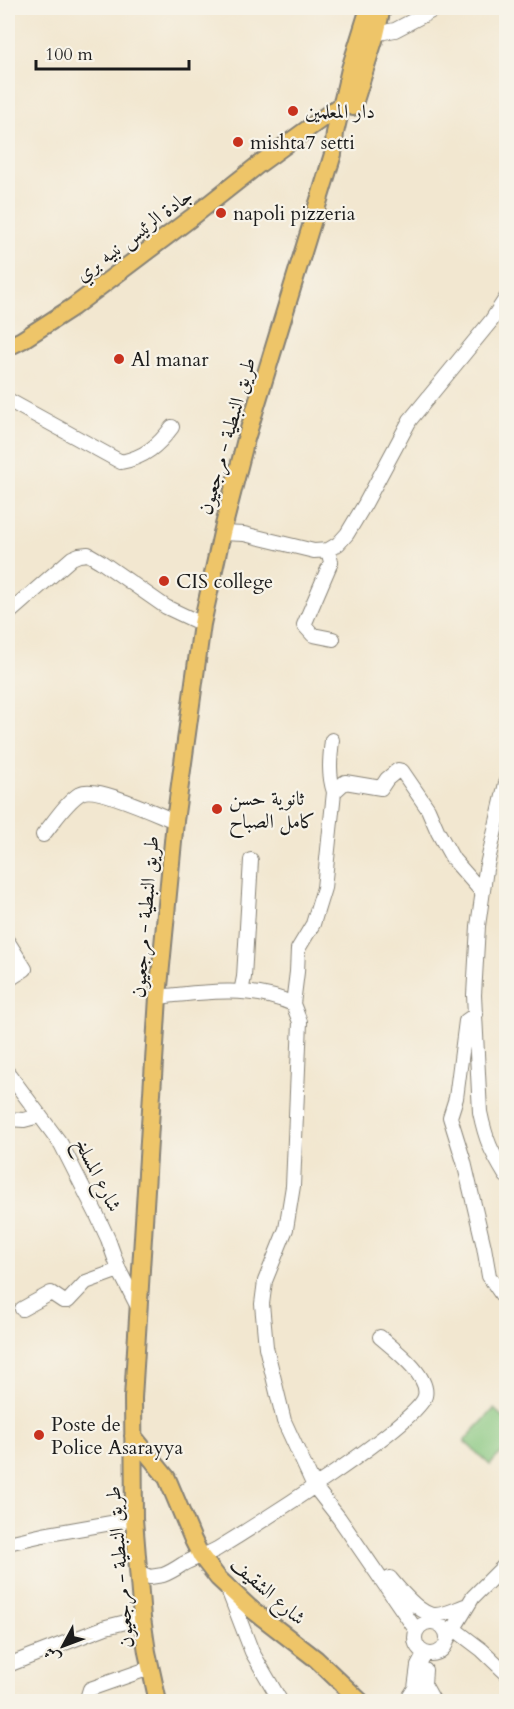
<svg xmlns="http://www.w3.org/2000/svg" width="514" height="1709" font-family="Cardo,Amiri,serif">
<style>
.pitch{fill:#85c67e;stroke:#50714d;stroke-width:1.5}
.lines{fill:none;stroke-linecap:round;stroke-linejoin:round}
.minor-casing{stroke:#878276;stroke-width:16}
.major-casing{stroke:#878276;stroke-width:20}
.minor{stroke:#fff;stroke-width:14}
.major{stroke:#eec569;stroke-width:16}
.poi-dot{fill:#c8321e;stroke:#f7f3e8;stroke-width:2}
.labels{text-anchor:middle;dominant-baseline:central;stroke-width:4.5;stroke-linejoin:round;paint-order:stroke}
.poi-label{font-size:20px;fill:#1c1c1c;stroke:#f7f3e8;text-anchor:start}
.street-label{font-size:20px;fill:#1c1c1c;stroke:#f7f3e8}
</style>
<rect width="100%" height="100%" fill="#f7f3e8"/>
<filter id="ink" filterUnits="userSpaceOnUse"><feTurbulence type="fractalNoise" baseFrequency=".0167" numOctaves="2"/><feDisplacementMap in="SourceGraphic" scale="12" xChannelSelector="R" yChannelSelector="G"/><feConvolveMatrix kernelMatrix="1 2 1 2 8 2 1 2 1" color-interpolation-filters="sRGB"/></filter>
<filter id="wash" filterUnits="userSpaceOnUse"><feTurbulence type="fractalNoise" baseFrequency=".008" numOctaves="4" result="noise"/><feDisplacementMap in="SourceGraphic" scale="24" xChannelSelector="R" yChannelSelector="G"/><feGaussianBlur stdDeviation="1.35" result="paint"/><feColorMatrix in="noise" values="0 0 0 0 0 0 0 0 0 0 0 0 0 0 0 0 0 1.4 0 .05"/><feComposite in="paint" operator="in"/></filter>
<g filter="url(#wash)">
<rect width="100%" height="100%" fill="#f2e7d0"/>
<path class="pitch" d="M494 1409 506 1420V1447L490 1465 464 1441Z"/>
</g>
<g filter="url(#ink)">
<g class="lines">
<defs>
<path id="minor" d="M368 35 395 30 437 8
M8 400 121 462C145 457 158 446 172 427
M222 533 244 534 314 551 328 550 338 544 347 534 365 504 410 420 491 321 506 298
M328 550 331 562 304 625 313 635 333 639
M8 614 72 558 79 555 88 554 100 561 166 607 202 624
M332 740C330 758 328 774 334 792
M506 783 486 869 478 926 474 995 480 1112C486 1141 491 1151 506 1176
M43 835C54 822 66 802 81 793 96 785 157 814 175 821
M8 942 25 969 8 980
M241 992 244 977 251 860
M158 997C202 992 252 985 293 1004
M476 1014 466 1021 456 1098 450 1117 464 1162 484 1247 489 1276 506 1301
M8 1073 61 1144 97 1215 108 1239 119 1270 137 1305
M8 1119 24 1120 39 1116
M22 1309 51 1293 63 1301H68L86 1282 119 1270
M8 1543 43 1535 134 1519
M140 1573 150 1577 163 1575C171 1572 177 1568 183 1564 194 1558 206 1555 217 1549 248 1530 419 1423 425 1396 430 1376 394 1349 380 1337
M390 1578C399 1589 420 1615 435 1615 446 1615 458 1608 468 1605
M227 1587 252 1652 281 1702
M415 1638a16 16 0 1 1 32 0a16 16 0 1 1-32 0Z
M453 1628 482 1650 506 1673
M416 1630 339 1518 314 1486 284 1421 266 1347 262 1304 265 1281 286 1229 293 1186 300 1022 293 1004 297 972 298 949 313 924 324 888 334 792 345 782 381 788 387 779 398 770 402 771 428 809 438 832 453 859 482 892
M447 1640 473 1597 506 1564
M8 1665 106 1627 142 1618
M425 1670 424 1684 434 1702
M86 1702 90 1689 150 1668
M406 1702 415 1688 418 1666 425 1653"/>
<path id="major" d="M353 107 376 34 382 8
M8 347 22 340 73 307 191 218 258 165 342 104 356 97
M133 1436 167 1478 193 1540 201 1556 218 1578 250 1608 316 1659 361 1702
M158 1702 147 1652 142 1618 134 1519 133 1398 158 997 175 821 202 624 222 533 246 439 333 154 335 133 350 69 369 8"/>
</defs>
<use href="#minor" class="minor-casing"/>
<use href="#major" class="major-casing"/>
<use href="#minor" class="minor"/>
<use href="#major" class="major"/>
</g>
</g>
<g class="poi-dot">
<circle cx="293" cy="111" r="6"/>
<circle cx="238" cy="142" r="6"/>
<circle cx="221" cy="213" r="6"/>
<circle cx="119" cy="359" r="6"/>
<circle cx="164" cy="581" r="6"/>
<circle cx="217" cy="809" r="6"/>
<circle cx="39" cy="1435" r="6"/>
</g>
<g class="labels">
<g class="poi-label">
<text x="305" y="111">دار المعلمين</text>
<text x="250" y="142">mishta7 setti</text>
<text x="233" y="213">napoli pizzeria</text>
<text x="131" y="359">Al manar</text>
<text x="176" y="581">CIS college</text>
<text x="229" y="798">ثانوية حسن<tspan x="229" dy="23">كامل الصباح</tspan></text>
<text x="51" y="1424">Poste de<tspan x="51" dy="23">Police Asarayya</tspan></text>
</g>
<g class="street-label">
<text transform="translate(134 235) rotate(-37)">جادة الرئيس نبيه بري</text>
<text transform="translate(227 436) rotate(-74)">طريق النبطية - مرجعيون</text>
<text transform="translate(145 917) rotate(-85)">طريق النبطية - مرجعيون</text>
<text transform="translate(98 1175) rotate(63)">شارع المسلخ</text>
<text transform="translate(120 1567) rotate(-95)">طريق النبطية - مرجعيون</text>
<text transform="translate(268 1591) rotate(41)">شارع الشقيف</text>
</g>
</g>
<rect width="514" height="1709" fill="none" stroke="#f7f3e8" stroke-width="30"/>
<g transform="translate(63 1646) rotate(229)" stroke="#f7f3e8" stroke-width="4.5" paint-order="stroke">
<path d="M0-4.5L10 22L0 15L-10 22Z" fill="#1c1c1c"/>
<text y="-9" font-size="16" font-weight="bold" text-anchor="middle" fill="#1c1c1c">ش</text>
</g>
<path d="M36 60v9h153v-9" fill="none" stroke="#1c1c1c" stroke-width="3"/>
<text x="45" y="60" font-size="18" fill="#1c1c1c" stroke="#f7f3e8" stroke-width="4.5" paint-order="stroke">100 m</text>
</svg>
